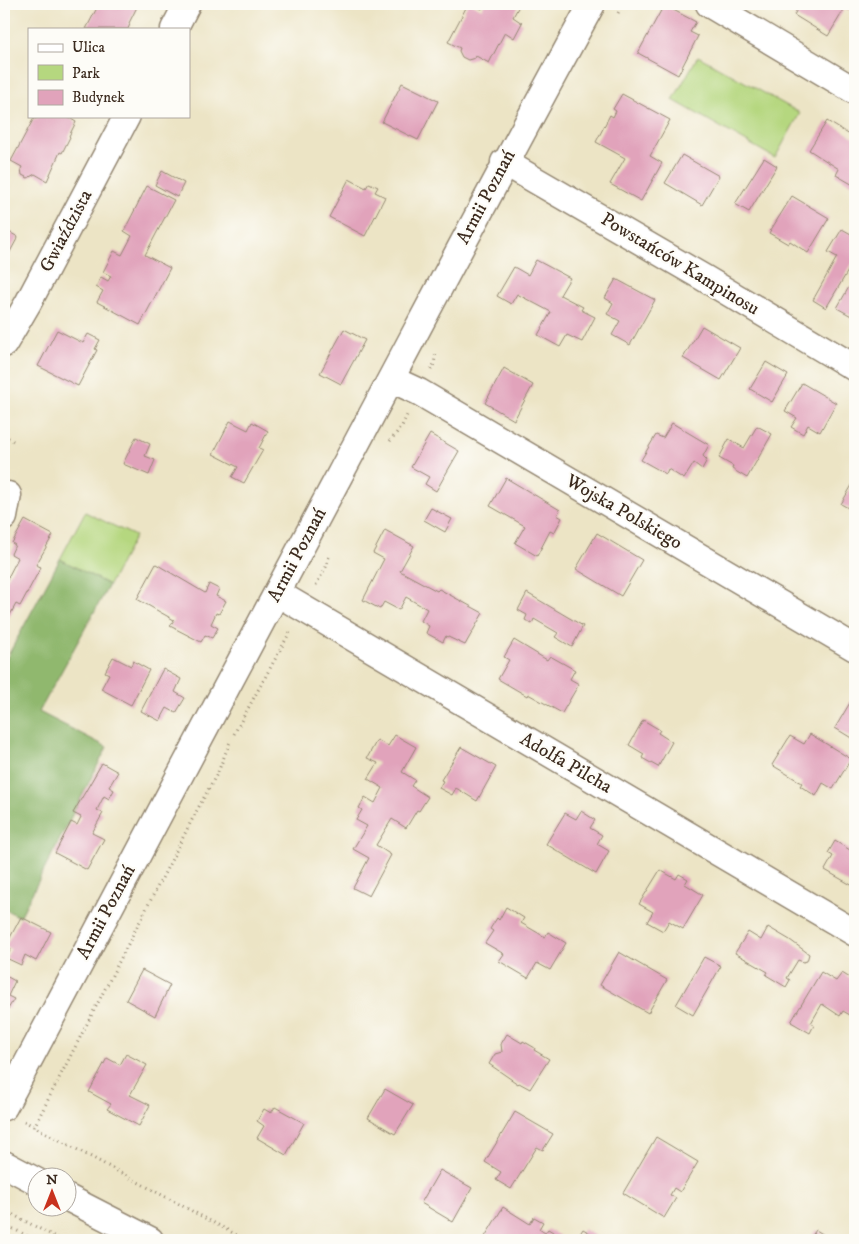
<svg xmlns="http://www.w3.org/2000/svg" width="859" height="1244" font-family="'IM FELL DW Pica',serif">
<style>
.green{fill:#b5d77f;stroke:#78804e}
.forest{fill:#90b86e;stroke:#667146}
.building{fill:#e1a3bb}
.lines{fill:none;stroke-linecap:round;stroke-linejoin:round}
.minor-casing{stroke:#948772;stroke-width:29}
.path{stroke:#948772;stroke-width:3;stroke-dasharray:1 4;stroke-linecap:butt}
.minor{stroke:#fff;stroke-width:26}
.labels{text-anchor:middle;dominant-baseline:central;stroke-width:4.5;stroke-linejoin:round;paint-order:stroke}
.street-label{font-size:19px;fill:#3b2a1e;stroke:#fdfcf7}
</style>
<rect width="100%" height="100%" fill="#fdfcf7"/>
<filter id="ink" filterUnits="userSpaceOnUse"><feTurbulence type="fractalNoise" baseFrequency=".02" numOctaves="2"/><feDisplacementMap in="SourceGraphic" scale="10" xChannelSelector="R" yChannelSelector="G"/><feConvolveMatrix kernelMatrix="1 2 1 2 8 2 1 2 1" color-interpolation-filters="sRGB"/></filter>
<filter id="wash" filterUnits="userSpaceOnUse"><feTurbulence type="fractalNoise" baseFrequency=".0096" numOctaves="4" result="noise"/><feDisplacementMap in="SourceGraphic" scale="20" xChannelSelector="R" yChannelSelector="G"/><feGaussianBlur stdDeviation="1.12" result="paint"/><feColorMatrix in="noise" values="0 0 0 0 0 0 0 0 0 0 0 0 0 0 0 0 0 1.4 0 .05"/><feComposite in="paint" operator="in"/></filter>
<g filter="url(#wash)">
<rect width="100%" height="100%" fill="#ece4c5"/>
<path class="green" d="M698 56 800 113 775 158 673 100Z
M85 512 135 536 109 585 60 559Z"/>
<path class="forest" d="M60 559 109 585 39 712 107 747 20 917 4 909V663Z"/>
<g id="blocks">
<path class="building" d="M99 4H131L137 7 129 23 130 24 128 29H86Z
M468 4H472L482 9 484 4H520L513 17 522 23 514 38 505 32 489 63 476 56 475 58 468 60 462 57 459 51 460 48 448 42Z
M800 4H853L849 10 845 8 828 36 794 15Z
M664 5 696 22 690 32 698 36 678 75 638 53Z
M402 83 438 101 418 140 382 122Z
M622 94 670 120 650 156 662 163 641 201 610 184 625 158 596 142 610 115 613 117 616 111 613 109Z
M38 116H66L76 122 69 136 70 137 62 153 60 152 47 181 35 174 28 178 22 175 21 169 22 167 11 161 34 118 36 119Z
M827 121 855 138V186L836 175 839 169 809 150Z
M682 155 719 176 702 205 665 183Z
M764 158 777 166 749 212 735 204Z
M162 171 184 183 177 197 155 185Z
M349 179 366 188 369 183 378 187 375 192 385 197 365 236 329 217Z
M147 186 174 200 145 255 170 268 140 325 97 302 103 291 96 287 101 277 108 281 111 276 103 272 114 251 122 255 132 236 124 231Z
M792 196 829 218 808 253 790 241 788 244 769 233Z
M855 227V259L826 308 813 300 837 257 828 252 842 229 851 234Z
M4 229 18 237 4 263Z
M536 260 570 278 560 295 583 307 581 310 595 317 582 342 567 335 560 347 538 335 551 312 517 294 511 304 497 296 514 267 528 275Z
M616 279 655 300 630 345 612 335 620 321 607 314 613 303 605 298Z
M849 287 855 290V318L837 308Z
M702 326 740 348 721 380 683 358Z
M344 329 365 340 341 384 320 373Z
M57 330 83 343 88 334 100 340 95 349 97 350 78 386 38 366Z
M766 362 788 375 772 402 750 389Z
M504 368 533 385 514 420 485 403Z
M802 383 836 403 820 432 808 425 803 434 791 427 797 418 785 411Z
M230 421 248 430 252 422 268 431 259 448 263 450 244 483 232 477 238 467 213 454Z
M672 423 709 445 703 456 707 460 702 469 694 463 684 479 668 469 666 474 641 460 656 435 663 438Z
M757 426 772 434 747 478 732 469 733 466 719 458 729 439 744 448Z
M430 434 459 451 436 491 425 484 429 477 411 467Z
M136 437 150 444 145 456 155 460 149 475 123 464Z
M506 478 560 510 557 515 562 518 554 533 550 531 537 556 515 543 525 526 490 506Z
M855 480V512L841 504Z
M431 508 452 519 445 532 424 520Z
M25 520 53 535 36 565 41 567 20 606 16 604 4 626V585L18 558 11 554 15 545 12 543Z
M385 530 414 546 400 571 437 591 439 589 483 613 465 645 446 636 443 642 426 633 429 626 421 621 427 609 406 597 399 610 384 602 380 609 363 600 384 559 373 553Z
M597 533 642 560 621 596 576 569Z
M156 564 205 593 209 584 219 589 216 596 226 601 219 614 216 613 211 624 218 628 212 638 205 635 201 642 170 626 174 620 137 599Z
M527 593 583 626 572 647 555 637 558 633 534 619 532 624 525 620 527 615 518 610Z
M514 640 547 660 550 656 575 670 570 679 579 684 562 713 528 694 527 696 498 679 509 660 504 657Z
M113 657 131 666 133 661 149 670 131 705 101 689 109 674 105 672Z
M163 669 181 679 175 692 185 698 176 713 167 708 160 721 141 711Z
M854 696 855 736 853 739 835 728Z
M643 720 660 730 658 733 672 742 658 767 642 758 644 754 629 745Z
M810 734 851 759 833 789 823 783 816 796 800 786 802 783 772 765 790 736 804 744Z
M395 735 416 747 402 772 415 780 411 786 428 797 419 811 417 810 406 828 392 819 376 845 391 855 369 896 353 888 369 858 353 849 367 826 356 820 362 810 359 808 365 797 375 803 383 788 368 779 378 763 367 758 377 740 388 746Z
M461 747 496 767 477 801 456 788 452 795 439 788 443 781 441 780Z
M102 763 118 772 109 787 114 790 109 799 104 796 97 810 103 813 92 833 104 839 87 870 55 853 71 822 77 825 81 817 73 813Z
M581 811 595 820 590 828 602 835 597 844 609 851 596 874 546 844 565 813 576 819Z
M835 841 855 853V881L853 886 825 870 833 856 828 853Z
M660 870 676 879 679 874 688 879 685 884 703 895 683 929 669 921 663 931 647 922 653 912 639 904Z
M506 907 524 918 521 923 545 937 548 932 566 943 550 970 537 963 528 978 499 961 504 954 485 943 493 931 490 929 497 918 499 920Z
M21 917 51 932 36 961 25 955 21 965 6 958 11 949 5 947Z
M768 927 790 940 809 954 807 961 803 962 798 960 787 978 790 980 786 987 766 975 768 972 735 953 748 932 761 940Z
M619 952 667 980 648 1013 600 985Z
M704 957 721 966 693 1015 676 1005Z
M142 970 170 985 155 1016 126 1000Z
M821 972 836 981 842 973 855 981V1018L843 1011 840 1016 822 1004 811 1023 814 1025 810 1033 791 1022Z
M4 975 15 981 8 996 14 999 8 1009 4 1007Z
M507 1034 522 1043 523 1041 535 1048 534 1050 549 1059 530 1089 519 1083 518 1084 489 1064 495 1054 502 1052 501 1044Z
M126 1054 147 1065 130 1095 150 1105 139 1126 107 1109 111 1104 89 1092 107 1058 120 1065Z
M385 1089 413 1105 395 1134 368 1118Z
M275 1107 304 1123 286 1155 257 1138 264 1126 257 1121 264 1109 271 1113Z
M515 1112 553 1134 543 1150 537 1147 511 1189 496 1180 501 1172 485 1162Z
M656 1137 698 1162 680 1192 674 1188 670 1195 676 1198 664 1218 623 1193Z
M440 1170 472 1188 453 1222 421 1203Z
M503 1207 530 1224 534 1217 543 1222 539 1229 545 1233 548 1229 563 1238 561 1240H483Z
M583 1229 595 1236 593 1240H576Z
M816 1230 829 1238 828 1240H809Z"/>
</g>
</g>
<g filter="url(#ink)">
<use href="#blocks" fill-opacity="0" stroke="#948772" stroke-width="1"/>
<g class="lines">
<defs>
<path id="minor" d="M709 4 855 91
M174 29 187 4
M504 162 704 278 855 368
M4 344 28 303 127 116
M391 379 419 392 855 648
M4 517 8 495
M277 593 855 933
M4 1107C114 897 226 689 337 480 422 321 505 162 592 4
M4 1164 38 1182
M68 1198 150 1240"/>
</defs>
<use href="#minor" class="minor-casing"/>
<path class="path" d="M618 13 623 4
M431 370 434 364 436 352
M4 435 13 441
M390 441 402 426 407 415
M316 585 326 567 329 557
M234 734 290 632
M24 1121 246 1240
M34 1127 196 812 218 772 230 742
M4 1210 61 1240
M4 1224 35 1240"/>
<use href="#minor" class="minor"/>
</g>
</g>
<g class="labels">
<g class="street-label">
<text transform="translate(486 197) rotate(-62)">Armii Poznań</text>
<text transform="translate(66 231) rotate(-62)">Gwiaździsta</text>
<text transform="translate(680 264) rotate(31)">Powstańców Kampinosu</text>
<text transform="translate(624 512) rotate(30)">Wojska Polskiego</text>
<text transform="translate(297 555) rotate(-62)">Armii Poznań</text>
<text transform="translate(566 763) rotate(30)">Adolfa Pilcha</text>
<text transform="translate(106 912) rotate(-62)">Armii Poznań</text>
</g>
</g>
<rect width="859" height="1244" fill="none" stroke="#fdfcf7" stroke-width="20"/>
<rect x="28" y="28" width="162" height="90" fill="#fdfcf7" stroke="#afa8a0"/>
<rect x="38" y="44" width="25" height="8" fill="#ffffff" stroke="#afa8a0"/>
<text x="72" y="52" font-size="15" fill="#3b2a1e">Ulica</text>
<rect x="38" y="65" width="25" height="15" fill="#b5d77f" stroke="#afa8a0"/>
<text x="72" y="78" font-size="15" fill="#3b2a1e">Park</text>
<rect x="38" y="90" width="25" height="15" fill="#e1a3bb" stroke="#afa8a0"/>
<text x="72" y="102" font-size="15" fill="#3b2a1e">Budynek</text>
<g transform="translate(52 1192)"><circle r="24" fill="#fdfcf7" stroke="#afa8a0"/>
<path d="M0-4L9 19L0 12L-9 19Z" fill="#c8321e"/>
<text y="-8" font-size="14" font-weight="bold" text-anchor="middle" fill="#3b2a1e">N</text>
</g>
</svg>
